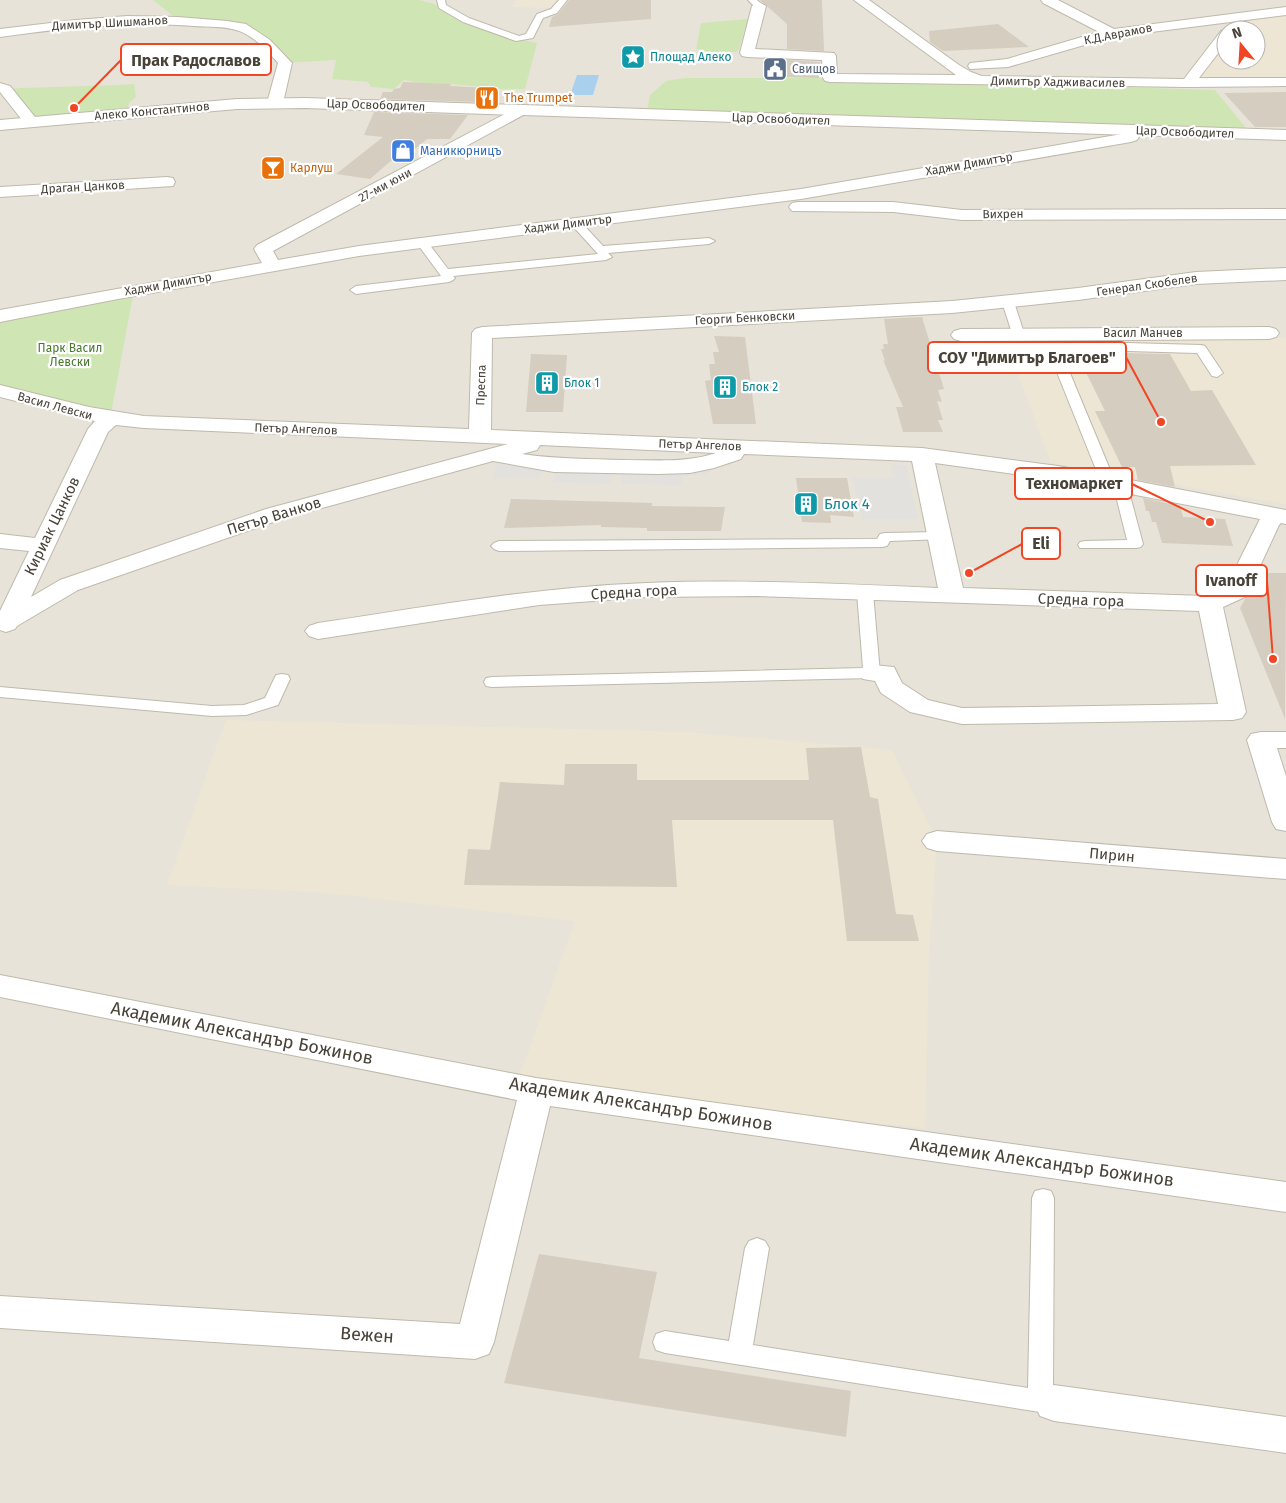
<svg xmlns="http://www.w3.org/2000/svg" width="1286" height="1503" font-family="'Fira Sans',sans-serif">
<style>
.residential{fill:#e8e3d8;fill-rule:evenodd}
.education{fill:#ede6d4}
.green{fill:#cfe6b4}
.parking{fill:#e3e1de}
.water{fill:#a9d1ee}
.building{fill:#d5cdbf}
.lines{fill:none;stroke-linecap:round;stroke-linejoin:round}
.service-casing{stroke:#bfb9ac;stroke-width:2}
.minor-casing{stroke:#bfb9ac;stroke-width:2}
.tertiary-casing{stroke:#bfb9ac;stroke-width:2}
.service{fill:#fff;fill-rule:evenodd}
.minor{fill:#fff;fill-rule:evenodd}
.tertiary{fill:#fff;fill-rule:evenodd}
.labels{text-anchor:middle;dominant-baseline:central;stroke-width:4.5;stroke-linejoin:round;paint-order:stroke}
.far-street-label{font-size:12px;fill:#484238;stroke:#fff}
.far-culture-label{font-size:12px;fill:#0d838f;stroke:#fff;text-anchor:start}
.far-service-label{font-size:12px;fill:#4e5e75;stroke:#fff;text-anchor:start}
.far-food-label{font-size:12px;fill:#c56008;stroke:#fff;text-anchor:start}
.far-shop-label{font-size:12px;fill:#366cbe;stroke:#fff;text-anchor:start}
.far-park-label{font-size:12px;fill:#48782d;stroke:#fff}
.culture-label{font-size:15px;fill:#0d838f;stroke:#fff;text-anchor:start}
.street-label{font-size:15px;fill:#484238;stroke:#fff}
.near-street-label{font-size:18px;fill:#484238;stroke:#fff}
.leader{fill:none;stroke:#f14524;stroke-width:2}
.callout-dot{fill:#f14524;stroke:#fff;stroke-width:2}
.callout{fill:#fff;stroke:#f14524;stroke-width:2}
.callout-label{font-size:16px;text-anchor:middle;font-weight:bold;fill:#484238}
</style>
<rect width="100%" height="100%" fill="#f4f1ea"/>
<path class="residential" d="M0 0H1286V1503H0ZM1226 30H1256V60H1226Z"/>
<path class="education" d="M516 0H557L553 8 512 7Z
M1286 11V81L1188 83 1226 34V60H1256V30H1230L1240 16Z
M1005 338H1286V504L1051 463Z
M226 720 687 732 892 750 937 841 929 954 925 1128 516 1086 575 921 317 892 167 885Z"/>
<path class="green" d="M153 0H419L442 6 466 21 519 39 537 43 525 89H503L451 84 430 85 404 80 394 89 371 87 368 82 332 79 336 60 285 63 243 27 178 20Z
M748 19 739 49 736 52H708L696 49 701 23Z
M685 78H818L1215 90 1247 129 646 115 650 95 666 81Z
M134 84 136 97 129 103 126 114 31 122 5 89C48 86 91 87 134 84Z
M134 290 110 419 0 389V316Z"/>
<path class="parking" d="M694 457 730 459 706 474 682 476V485L621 484 622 475 612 474 611 484 553 483 556 471H543L539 478H492L496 462H680Z
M892 465 906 466 918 519H862L852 478H893Z"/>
<path class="water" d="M577 75H599L593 95H570Z"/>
<path class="building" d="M569 0H651V19L549 27 552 17 558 14Z
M760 0H822L824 51 787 49V24Z
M998 24 1029 47 943 51 930 42 929 31Z
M787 60 820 62 821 75H819V78L787 77Z
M403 82 451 84 450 86 488 88 478 102 380 99 383 92H392L394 89 400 88Z
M1286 92V127H1255L1224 93Z
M374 112 468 115 450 139H427L402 160 393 159 370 179 336 174 383 137 364 135Z
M922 317 944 389 938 390 942 402 937 401 943 420H938L943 432H903L896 407H903L883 360 885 361 881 349H884L883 344H888L884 319Z
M714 336 745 337 756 424H713L705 381 711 380 709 364H715L713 352H719Z
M1076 352 1170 354 1191 391 1212 390 1256 465 1170 466 1175 487 1138 480 1135 467H1122L1095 411H1105Z
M531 354 567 355 563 412H526Z
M796 478H847L854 517 830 515 831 523 802 522Z
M1143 498 1180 506 1183 517 1225 519 1233 546 1162 543 1156 522H1152L1149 511H1146Z
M511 499 652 503V506L725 507 721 531H647V528L601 527V525L504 528Z
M1260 573H1286L1285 719 1240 608Z
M861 747 870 797 878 799 896 914 913 915 919 941H847L833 820H672L677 887 464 885 468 849 490 850 500 782 564 785 565 764H637V780H809L806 748Z
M539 1254 657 1272 639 1358 851 1391 846 1437 504 1383Z"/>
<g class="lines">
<defs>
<path id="service" d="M437 0H445L446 5 469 18 519 36 526 34 537 14 551 9 559 0H567L557 13 543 18 533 38 516 41 463 22 439 8Z
M748 0H757L763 6 756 8Z
M576 220 580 221 603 246 709 238 715 241 709 244 608 253 612 257 606 260 453 276 455 278 453 280 449 282 356 294 350 290 356 286 441 276 416 242 422 239 426 240 448 269 598 254 570 223Z
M1008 298 1014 302 1024 333 1022 336H1014L1012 333 1002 302Z
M1052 341 1201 345 1205 346 1223 373 1217 377 1212 376 1197 353 1060 349 1111 472 1109 475H1099L1097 472 1046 345Z
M1120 480 1125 481 1127 484 1143 544 1141 547 1136 548H1080L1078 545 1080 542 1085 541 1127 540 1113 484 1115 481Z
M939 532 944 533 946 536 944 539 890 541 887 546 882 547 499 551 494 549 491 546 494 543 499 541 877 539 880 534 885 533Z
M865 588 871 590 873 593 880 673 878 677 872 678 492 687 486 686 484 682 486 678 492 677 863 668 857 593 859 590Z
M282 674 288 675 290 679 278 705 246 715 212 716 0 697V687L212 706 244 705 265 698 276 675Z
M1043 1189 1051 1191 1054 1198 1053 1391 1063 1395 1067 1403 1063 1411 1054 1414 1040 1412 665 1353 656 1350 653 1342 656 1334 665 1331 729 1341 745 1248 749 1241 757 1238 765 1241 769 1248 753 1345 1028 1388 1032 1198 1035 1191Z"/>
<path id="minor" d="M854 0H869L959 65 971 72 982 76 1184 79 1221 31 1226 30V43L1199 78H1286V86L1188 87 830 82 825 81 823 78 822 60 747 57 742 56 740 53 752 6 759 2 766 6 755 49 834 53 836 56 837 74 956 75Z
M1041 0H1058L1114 29 1286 7V15L1112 37 1008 67 970 69 968 66 970 63 1007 59 1099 32 1043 3Z
M127 16 178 17 227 21 246 24 270 40 292 63 283 103 280 106H270L267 103 278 63C268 51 252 34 236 30 223 26 208 27 194 26 129 21 65 28 0 37V29L76 20Z
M0 83 10 86 39 122 36 125H26L0 92Z
M522 105 527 107 530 110 527 113 273 251 278 260 359 246 801 189 1122 134 1121 130 1123 127H1135L1139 137 1137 140 1131 142 801 199 359 256 118 299 0 322V310L262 263 254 249 257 245Z
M167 177 173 178 175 182 173 186 0 197V187Z
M798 202H893L962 210 1286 209V219L962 220 893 212 792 211 789 207 792 203Z
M1286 268V280L1196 284 1078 300 952 313 492 338 491 430 922 448 1058 466 1286 510V524L1281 523 1279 525 1248 592 1245 597 1223 607 1246 712 1242 718 1233 720 962 724 910 712 881 693 875 681 863 679 859 673 863 667 872 665 894 667 902 683 928 700 962 708 1218 704 1199 611 757 596 647 597 539 605 318 639 309 636 305 631 309 626 318 623C427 607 537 587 647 583 744 579 841 584 938 588L912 461 744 454 741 459 714 468 690 473 658 474 554 472 493 461 282 519 78 590 17 626 15 629 6 632 0 630V611L29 551 0 548V534L35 538 88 429 95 421 0 397V385L89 407 144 416 469 429 472 333 475 329 482 327 952 301 1078 288 1196 272ZM116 425 144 428 508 444 266 509 60 580 31 597 108 432ZM540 445 716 453C687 463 655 460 625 460 590 459 556 459 522 454L537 450ZM935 463 1058 480 1260 519 1226 587 1206 596 963 588Z
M1269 327 1276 329 1279 333 1276 337 1269 339 961 341 954 339 951 335 954 331 961 329Z
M1261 732H1286V748H1277L1286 776V831L1276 829 1272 822 1247 740 1251 734Z
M937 831 1286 859V879L937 851 927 848 922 841 927 834Z
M0 975 536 1078 1286 1182V1212L550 1106 494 1342 489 1354 475 1359 0 1328V1296L460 1324 517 1100 0 997Z
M1054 1385 1286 1417V1453L1054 1421 1040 1416 1034 1403 1040 1390Z"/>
<path id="tertiary" d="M305 98 1286 130V140L305 108 237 109 0 130V120L237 99Z"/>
</defs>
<use href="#service" class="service-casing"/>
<use href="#minor" class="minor-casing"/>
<use href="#tertiary" class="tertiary-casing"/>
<use href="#service" class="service"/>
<use href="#minor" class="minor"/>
<use href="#tertiary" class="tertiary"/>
</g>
<defs>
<symbol id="sight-square" viewBox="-11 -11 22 22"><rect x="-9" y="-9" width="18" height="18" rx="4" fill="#0f9aa8" stroke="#fff"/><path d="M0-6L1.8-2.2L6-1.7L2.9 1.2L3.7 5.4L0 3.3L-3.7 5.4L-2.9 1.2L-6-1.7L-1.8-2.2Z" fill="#fff"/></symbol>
<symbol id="civic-square" viewBox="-11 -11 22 22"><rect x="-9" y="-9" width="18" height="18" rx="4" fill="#5c6f8a" stroke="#fff"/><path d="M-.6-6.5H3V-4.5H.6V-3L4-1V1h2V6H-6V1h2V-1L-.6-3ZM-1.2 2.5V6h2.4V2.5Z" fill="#fff"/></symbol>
<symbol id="restaurant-square" viewBox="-11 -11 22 22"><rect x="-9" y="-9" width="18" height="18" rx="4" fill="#e8710a" stroke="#fff"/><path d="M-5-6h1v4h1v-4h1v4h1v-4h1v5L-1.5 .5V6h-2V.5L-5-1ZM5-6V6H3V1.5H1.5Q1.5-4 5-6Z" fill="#fff"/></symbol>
<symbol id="shop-square" viewBox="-11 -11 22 22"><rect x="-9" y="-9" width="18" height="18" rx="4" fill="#3f7fe0" stroke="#fff"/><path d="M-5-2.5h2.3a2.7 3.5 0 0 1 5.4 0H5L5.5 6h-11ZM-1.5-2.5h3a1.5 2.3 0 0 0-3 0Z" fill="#fff"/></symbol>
<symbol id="bar-square" viewBox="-11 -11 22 22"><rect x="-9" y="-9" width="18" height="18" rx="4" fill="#e8710a" stroke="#fff"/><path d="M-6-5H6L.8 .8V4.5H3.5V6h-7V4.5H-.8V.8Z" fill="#fff"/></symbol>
<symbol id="building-square" viewBox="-11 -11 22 22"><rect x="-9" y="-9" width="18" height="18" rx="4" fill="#0f9aa8" stroke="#fff"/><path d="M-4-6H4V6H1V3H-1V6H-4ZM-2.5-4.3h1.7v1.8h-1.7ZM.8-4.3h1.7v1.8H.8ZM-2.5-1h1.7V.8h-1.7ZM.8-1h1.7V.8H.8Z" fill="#fff"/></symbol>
</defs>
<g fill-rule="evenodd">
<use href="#sight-square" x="619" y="43" width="28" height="28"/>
<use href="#civic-square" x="761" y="55" width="28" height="28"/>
<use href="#restaurant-square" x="473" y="84" width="28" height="28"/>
<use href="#shop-square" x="389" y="137" width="28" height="28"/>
<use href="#bar-square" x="259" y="154" width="28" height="28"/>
<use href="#building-square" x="533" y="369" width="28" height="28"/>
<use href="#building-square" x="711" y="373" width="28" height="28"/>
<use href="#building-square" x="792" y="490" width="28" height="28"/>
</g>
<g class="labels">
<g class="far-street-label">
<text transform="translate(110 23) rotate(-3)">Димитър Шишманов</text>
<text transform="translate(1118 34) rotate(-11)">К.Д.Аврамов</text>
<text transform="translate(1058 82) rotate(1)">Димитър Хадживасилев</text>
<text transform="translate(376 105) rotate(2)">Цар Освободител</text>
<text transform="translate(152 111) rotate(-5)">Алеко Константинов</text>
<text transform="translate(781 119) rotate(2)">Цар Освободител</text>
<text transform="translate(1185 132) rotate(2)">Цар Освободител</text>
<text transform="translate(969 164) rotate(-10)">Хаджи Димитър</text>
<text transform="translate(385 185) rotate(-28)">27-ми юни</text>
<text transform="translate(83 187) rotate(-3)">Драган Цанков</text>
<text transform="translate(1003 214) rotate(-1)">Вихрен</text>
<text transform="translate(568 224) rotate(-7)">Хаджи Димитър</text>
<text transform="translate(168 284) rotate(-10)">Хаджи Димитър</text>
<text transform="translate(1147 285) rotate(-8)">Генерал Скобелев</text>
<text transform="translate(745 318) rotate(-3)">Георги Бенковски</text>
<text x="1143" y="333">Васил Манчев</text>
<text transform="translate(481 385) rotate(-88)">Преспа</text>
<text transform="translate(55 406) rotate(15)">Васил Левски</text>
<text transform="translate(296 429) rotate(2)">Петър Ангелов</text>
<text transform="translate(700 445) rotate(2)">Петър Ангелов</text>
</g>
<g class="far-culture-label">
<text x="650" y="57">Площад Алеко</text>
<text x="564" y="383">Блок 1</text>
<text x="742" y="387">Блок 2</text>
</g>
<g class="far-service-label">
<text x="792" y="69">Свищов</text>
</g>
<g class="far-food-label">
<text x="504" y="98">The Trumpet</text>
<text x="290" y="168">Карлуш</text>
</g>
<g class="far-shop-label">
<text x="420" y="151">Маникюрницъ</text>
</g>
<g class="far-park-label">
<text x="70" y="348">Парк Васил<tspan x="70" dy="14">Левски</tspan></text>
</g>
<g class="culture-label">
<text x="824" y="504">Блок 4</text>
</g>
<g class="street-label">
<text transform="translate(274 516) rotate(-17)">Петър Ванков</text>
<text transform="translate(52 526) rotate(-64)">Кириак Цанков</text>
<text transform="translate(634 592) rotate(-3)">Средна гора</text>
<text transform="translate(1081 600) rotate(2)">Средна гора</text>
<text transform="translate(1112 855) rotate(5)">Пирин</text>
</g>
<g class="near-street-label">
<text transform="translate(242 1033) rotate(11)">Академик Александър Божинов</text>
<text transform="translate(641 1104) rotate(9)">Академик Александър Божинов</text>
<text transform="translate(1042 1162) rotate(8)">Академик Александър Божинов</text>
<text transform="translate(367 1335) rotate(4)">Вежен</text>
</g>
</g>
<path class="leader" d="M74 108L121 60M1161 422L1126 357M1210 522L1132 484M969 573L1022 544M1273 659L1267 581"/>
<g class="callout-dot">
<circle cx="74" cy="108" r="5"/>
<circle cx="1161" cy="422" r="5"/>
<circle cx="1210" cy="522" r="5"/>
<circle cx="969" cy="573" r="5"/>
<circle cx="1273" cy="659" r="5"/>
</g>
<g class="callout">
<rect x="121" y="44" width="150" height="31" rx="5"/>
<rect x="928" y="342" width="198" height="31" rx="5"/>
<rect x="1015" y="468" width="117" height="31" rx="5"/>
<rect x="1022" y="528" width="38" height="31" rx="5"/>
<rect x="1196" y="565" width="71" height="31" rx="5"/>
</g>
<g class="callout-label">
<text x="196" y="66">Прак Радославов</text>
<text x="1027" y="363">СОУ "Димитър Благоев"</text>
<text x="1074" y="489">Техномаркет</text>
<text x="1041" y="549">Eli</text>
<text x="1231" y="586">Ivanoff</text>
</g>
<g transform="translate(1241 45) rotate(342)"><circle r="24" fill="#ffffff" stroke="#b6b3af"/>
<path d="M0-4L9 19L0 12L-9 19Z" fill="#f14524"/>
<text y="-8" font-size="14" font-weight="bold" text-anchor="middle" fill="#484238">N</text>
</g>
</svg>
